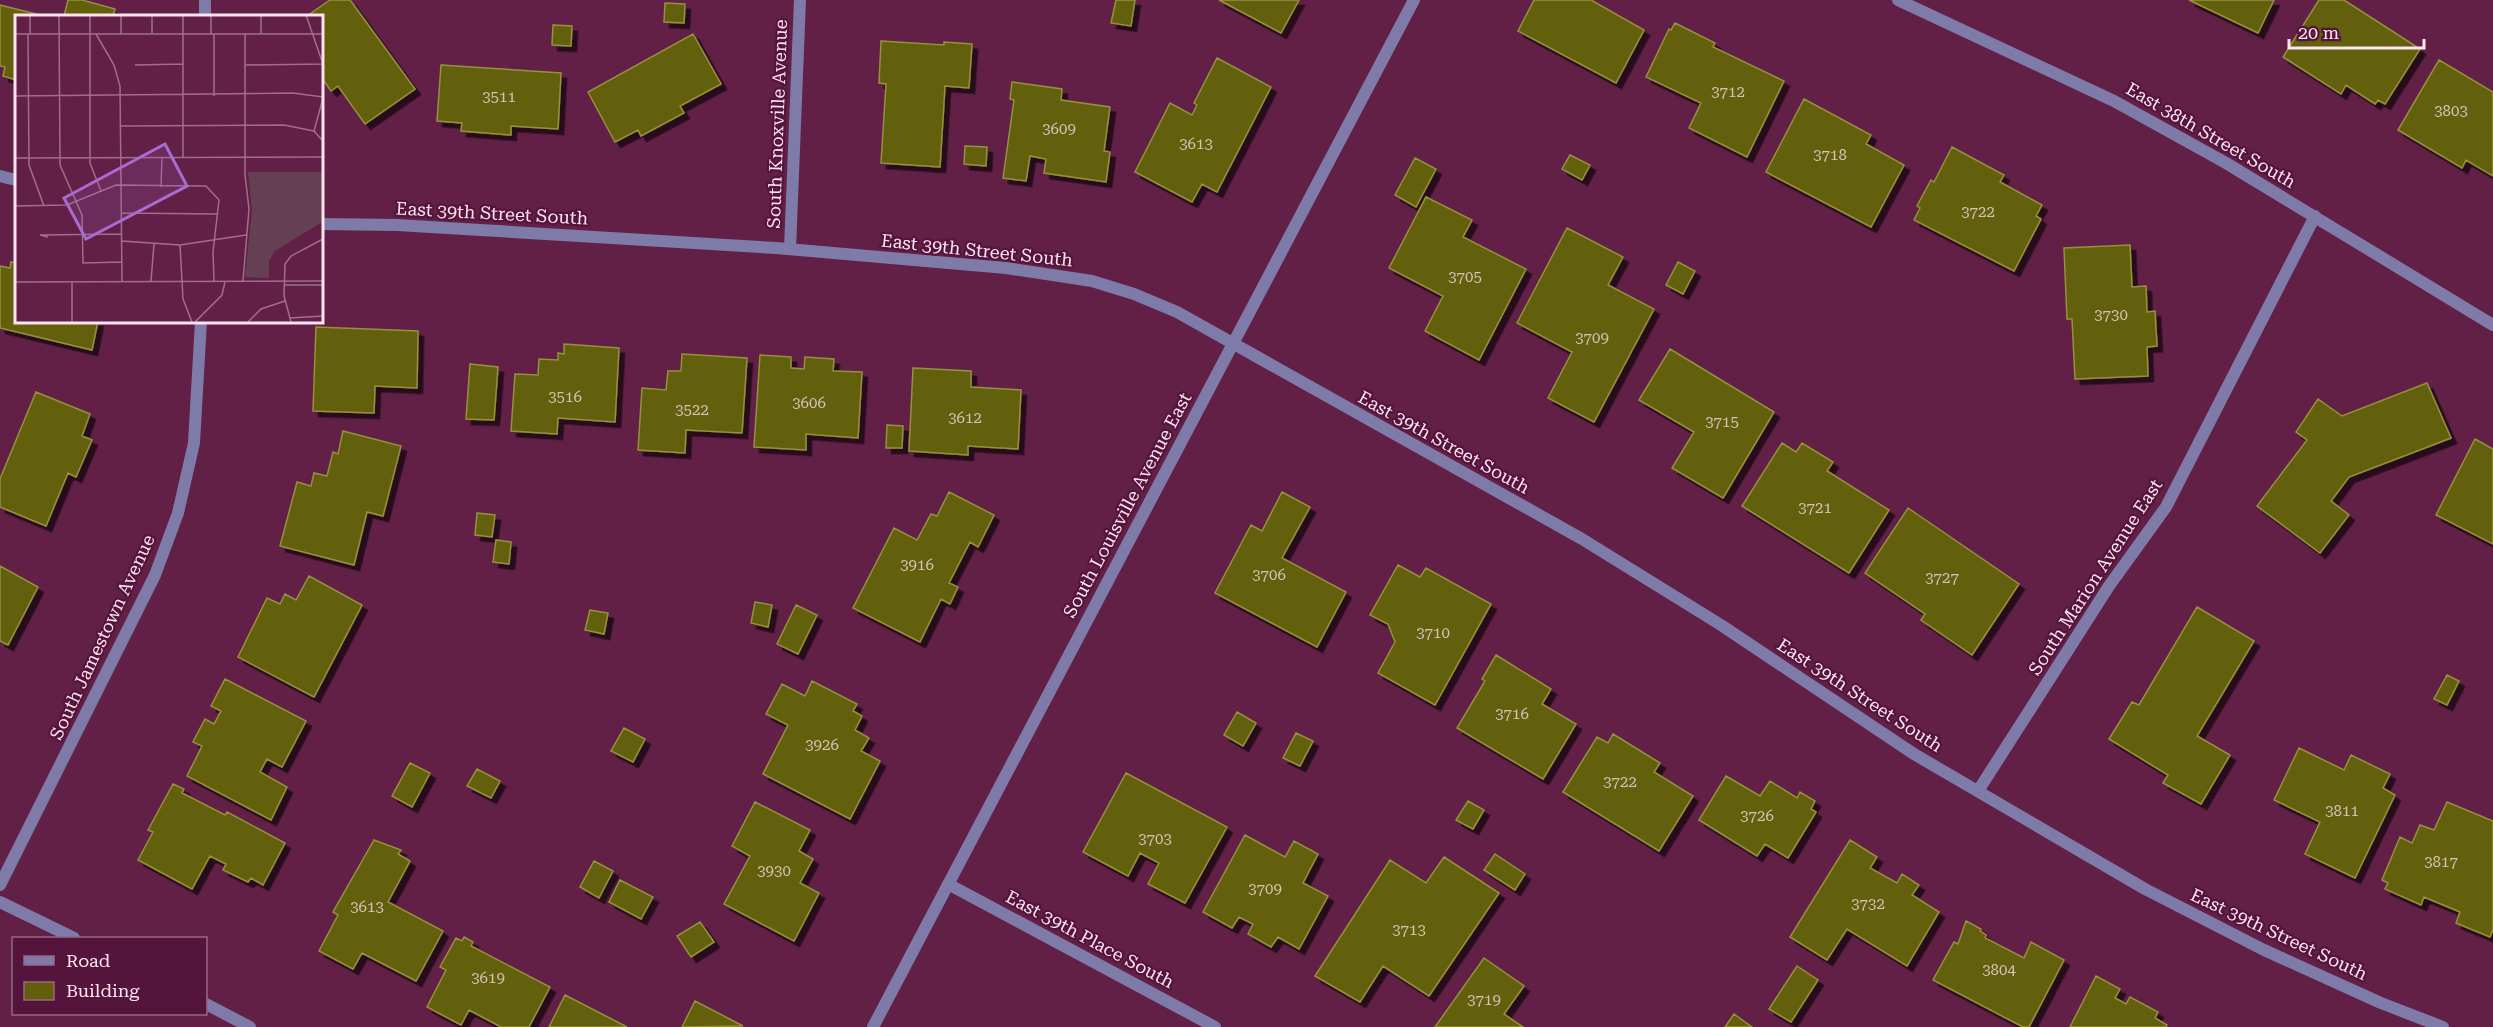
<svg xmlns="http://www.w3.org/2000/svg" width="2493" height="1027" font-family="'Roboto Serif',serif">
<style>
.building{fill:#625e0b;stroke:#95913e;stroke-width:1.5;filter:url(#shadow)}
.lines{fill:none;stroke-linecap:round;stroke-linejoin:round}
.street{stroke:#7e7ba9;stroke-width:12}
.labels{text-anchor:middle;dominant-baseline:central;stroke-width:4.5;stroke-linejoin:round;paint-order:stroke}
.number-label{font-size:15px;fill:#d6c2b7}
.street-label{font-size:18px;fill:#fde4f0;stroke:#55143c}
.inset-road{fill:none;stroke:#a06e8b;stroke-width:1.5}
.view{fill:#a86cd0;fill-opacity:0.15;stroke:#a86cd0;stroke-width:3}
.inset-edge{fill:none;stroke:#fde4f0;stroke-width:3}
</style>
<defs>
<filter id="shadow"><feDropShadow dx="5.5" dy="5.5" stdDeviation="0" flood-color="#0009"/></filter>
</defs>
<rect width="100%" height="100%" fill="#622047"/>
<path class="building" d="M68 0H82L115 9 113 16H64Z
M330 0H350L415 89 365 124 338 86 331 91 321 77V16H307Z
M1116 0H1135L1131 26 1111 23Z
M1219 0H1299L1281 33Z
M1534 0H1591L1644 30 1616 83 1518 31Z
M2189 0H2274L2258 33Z
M2319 0H2344L2420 49 2385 104 2378 100 2375 104 2346 85 2341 94 2283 57Z
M665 3 685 4 684 23 664 22Z
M0 5 44 16H16V80L3 76 5 67 0 66Z
M1675 23 1715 43 1713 47 1784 81 1747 157 1689 128 1701 103 1646 77 1669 29 1671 30Z
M553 25 572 26 571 46 552 45Z
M693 34 721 84 680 106 684 113 641 136 638 130 615 142 588 92Z
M881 41 944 45V42L972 44 969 88 945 86 940 167 881 163 886 84 879 83Z
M1217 58 1271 87 1217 192 1202 184 1192 202 1135 172 1170 103 1192 115 1197 105 1194 103Z
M2439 60 2493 92V176L2466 160 2462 168 2398 130Z
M441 65 561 73 558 129 511 126V135L461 131 462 123 437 121Z
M1012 82 1062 89 1061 100 1110 107 1104 151 1110 152 1106 182 1044 173 1046 159 1030 156 1026 181 1003 178 1014 100 1010 99Z
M1804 99 1871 135 1866 144 1904 165 1871 227 1766 172Z
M965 146 987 147 986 166 964 164Z
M1952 147 2004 175 2000 182 2042 205 2036 216 2041 219 2014 271 1914 220 1920 208 1917 206 1931 180 1934 182Z
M1570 155 1590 165 1582 180 1562 169Z
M1415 158 1436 169 1416 207 1395 195Z
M1426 197 1472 220 1463 237 1526 269 1479 360 1425 331 1443 296 1389 268Z
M1567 228 1623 257 1608 285 1654 309 1594 422 1548 398 1572 352 1517 323Z
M2130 245 2132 287 2146 286 2147 312 2155 311 2157 346 2147 347 2148 376 2075 379 2072 319H2067L2064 248Z
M11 262 16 263V321H98L92 350 0 328V266L10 268Z
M1678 262 1695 271 1683 294 1666 285Z
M316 327 418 331 417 388 375 386 374 413 313 411Z
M564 344 619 348 615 422 558 418 557 434 511 431 515 374 538 375 539 359 558 360V353L564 354Z
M1670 349 1774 412 1723 498 1672 468 1694 432 1639 400Z
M682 354 747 358 742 433 686 430 685 453 638 450 642 388 666 390 668 371H681Z
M760 355 791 357V368L804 369 805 357 834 359 833 371 862 372 858 438 806 434V450L754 447Z
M470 364 498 367 494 420 466 419Z
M913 368 971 371V387L1021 390 1018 449 968 446V455L909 451Z
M2427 383 2451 438 2349 477 2331 501 2349 515 2320 553 2257 506 2307 440 2296 432 2318 399 2342 416Z
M36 392 90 414 82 436 92 440 76 477 68 473 46 526 0 507V479Z
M887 425 903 426 902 448H886Z
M343 431 401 446 383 516 367 512 354 565 280 546 297 482 311 486 314 473 327 476 333 452 338 454Z
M2475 439 2493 449V544L2436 515Z
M1782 443 1796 452 1802 443 1833 462 1827 471 1889 510 1849 573 1742 506Z
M949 492 994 515 978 547 970 542 949 583 958 587 950 604 941 599 920 642 853 608 894 528 917 540 931 514 937 516Z
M1282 492 1310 507 1282 558 1346 592 1317 647 1215 593 1251 525 1262 531Z
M1908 508 2019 584 1972 655 1921 620 1925 614 1865 573Z
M477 513 495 515 492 537 475 535Z
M496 540 511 542 509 564 493 562Z
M1398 565 1420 577 1426 568 1491 604 1435 705 1378 673 1395 642 1388 624 1370 615Z
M0 566 38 587 8 645 0 641Z
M309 576 362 605 314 697 238 657 267 598 280 604 285 594 296 600Z
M755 602 772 605 768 627 751 623Z
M796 605 817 615 798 654 777 644Z
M2197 607 2254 641 2197 736 2230 755 2201 804 2163 783 2168 775 2109 739 2132 702 2139 705Z
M590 610 608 613 604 634 585 630Z
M1496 655 1551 689 1542 704 1576 724 1543 779 1457 728 1485 681 1482 679Z
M2447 675 2459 681 2447 705 2434 699Z
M225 679 306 721 282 767 267 759 260 772 287 787 271 820 187 776 202 746 193 742 205 719 214 724 221 711 211 706Z
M812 681 857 704 853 711 862 716 855 730 869 738 861 751 880 761 850 819 763 774 788 725 766 714 782 684 805 696Z
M1237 712 1256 723 1243 746 1224 735Z
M624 728 645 739 633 762 611 751Z
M1296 733 1313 741 1300 766 1283 758Z
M1613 734 1660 763 1654 772 1693 796 1659 851 1563 792 1597 737 1608 743Z
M2299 748 2344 770 2351 755 2390 774 2383 788 2395 795 2355 878 2305 854 2320 822 2274 800Z
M410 763 430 773 412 807 392 796Z
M477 769 500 781 491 798 467 786Z
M1126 773 1227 827 1185 903 1148 884 1159 863 1140 853 1128 876 1083 852Z
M1726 776 1760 796 1770 781 1797 798 1800 792 1815 801 1811 809 1816 812 1788 858 1765 844 1757 856 1699 820Z
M173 784 184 789 182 793 225 815 227 812 285 843 263 885 251 878 248 882 223 870 226 864 210 856 192 889 138 860 153 832 148 830Z
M1468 801 1484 810 1473 829 1456 820Z
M755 802 810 830 799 851 813 859 800 883 819 893 794 941 724 904 750 856 732 846Z
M2447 802 2493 821V929L2490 937 2456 923 2460 912 2424 897 2421 905 2385 889 2388 883 2382 880 2400 837 2412 843 2420 825 2434 830Z
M1245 835 1285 857 1294 841 1318 854 1303 883 1328 896 1299 949 1278 937 1271 947 1248 934 1253 924 1239 917 1232 928 1203 912Z
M374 840 401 850 398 854 410 861 388 902 443 931 416 981 362 953 353 969 319 951 338 915 333 912Z
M1850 840 1877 857 1870 868 1897 883 1902 874 1919 885 1912 895 1939 912 1907 966 1847 929 1827 960 1790 937Z
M1495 854 1525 874 1515 890 1484 870Z
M1444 857 1499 893 1429 996 1383 966 1360 1002 1315 976 1390 860 1426 883Z
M594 861 613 871 599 898 580 887Z
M620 880 653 897 641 919 609 902Z
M1966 921 1981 929 1980 931 1986 935 1985 938 2024 958 2031 942 2064 960 2029 1027H2023L1933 980 1954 942 1958 944Z
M700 922 714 942 691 957 677 936Z
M464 937 473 942 471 946 550 987 529 1027H501L469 1010 461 1025 427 1007 446 970 440 967 456 938 462 941Z
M1484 958 1524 986 1504 1014 1523 1027H1435Z
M1797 966 1818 980 1791 1022 1769 1009Z
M2096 976 2120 989 2115 998 2126 1004 2130 997 2158 1012 2155 1018 2167 1025 2166 1027H2070Z
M565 995 627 1027H549Z
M695 1001 743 1026 682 1027Z
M1734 1014 1752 1027H1725Z"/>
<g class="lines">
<path class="street" d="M1898 0 2114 101 2226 163 2493 325
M205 16V0
M0 176 16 180
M321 224 397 225 776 248 1006 268 1092 281 1134 294 1177 312 1582 539 1721 625 1914 754 2145 889 2264 950 2381 1003 2443 1027
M790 249 800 0
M1978 791 2109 586 2166 507 2315 216
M948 884 1215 1027
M0 885 155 575 178 513 194 443 201 321
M0 902 74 938
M206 1004 250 1027
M873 1027 1414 0"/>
</g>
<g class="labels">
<g class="number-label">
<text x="1728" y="92">3712</text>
<text x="499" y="97">3511</text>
<text x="2451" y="111">3803</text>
<text x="1059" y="129">3609</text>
<text x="1196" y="144">3613</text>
<text x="1830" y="155">3718</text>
<text x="1978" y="212">3722</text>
<text x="1465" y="277">3705</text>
<text x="2111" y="315">3730</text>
<text x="1592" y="338">3709</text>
<text x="565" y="397">3516</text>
<text x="809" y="403">3606</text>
<text x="692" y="410">3522</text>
<text x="965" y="418">3612</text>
<text x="1722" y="422">3715</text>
<text x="1815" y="508">3721</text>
<text x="917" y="565">3916</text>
<text x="1269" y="575">3706</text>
<text x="1942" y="578">3727</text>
<text x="1433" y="633">3710</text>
<text x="1512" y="714">3716</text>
<text x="822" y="745">3926</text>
<text x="1620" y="782">3722</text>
<text x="2342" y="811">3811</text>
<text x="1757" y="816">3726</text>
<text x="1155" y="839">3703</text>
<text x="2441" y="862">3817</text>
<text x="774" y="871">3930</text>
<text x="1265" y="889">3709</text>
<text x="1868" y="904">3732</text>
<text x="367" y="907">3613</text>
<text x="1409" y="930">3713</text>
<text x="1999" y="970">3804</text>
<text x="488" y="978">3619</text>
<text x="1484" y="1000">3719</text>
</g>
<g class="street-label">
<text transform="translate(777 124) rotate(-88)">South Knoxville Avenue</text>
<text transform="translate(2211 135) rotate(30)">East 38th Street South</text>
<text transform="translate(492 213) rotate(3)">East 39th Street South</text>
<text transform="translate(977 250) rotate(6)">East 39th Street South</text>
<text transform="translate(1444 442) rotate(29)">East 39th Street South</text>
<text transform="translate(1127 505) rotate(-62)">South Louisville Avenue East</text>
<text transform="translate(2095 577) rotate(-57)">South Marion Avenue East</text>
<text transform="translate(102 637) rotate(-65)">South Jamestown Avenue</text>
<text transform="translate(1860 695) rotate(33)">East 39th Street South</text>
<text transform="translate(2279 934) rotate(25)">East 39th Street South</text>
<text transform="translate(1090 939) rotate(28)">East 39th Place South</text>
</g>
</g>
<g transform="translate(15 15)">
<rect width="308" height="308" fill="#622047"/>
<path d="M233 157H307V207L260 236 254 246V263L230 262 237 195Z" fill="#653f53"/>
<path class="inset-road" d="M15 0V19M44 0 45 150 67 200 68 248 107 247M75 0V148L86 176M137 0V19M168 0V142M196 0V19M246 0V19M291 0 308 49M0 19H308M13 19 14 150 29 191M81 19 99 50 105 71 107 266M106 19V0M199 19V81M120 50 168 49M230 50 308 49M0 81 278 78 308 82M308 83 299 116 308 126M106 111 269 110 299 116M0 143 308 142M146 172 147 142M0 191 52 190 101 170 191 171 204 185 198 237 199 266M106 198 203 199M33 222 25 220 107 219M107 226 165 230 231 220M165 230 168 284 177 307M136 266 139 229M228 266 234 194 230 160V19M0 267 308 266M57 267V307M269 270H308M275 303 308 301M180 307 207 280 210 267M233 307 246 294 270 286M276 307 269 281 270 249 276 241 308 224"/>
<path class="view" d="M150 129 172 171 71 224 49 183Z"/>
<rect width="308" height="308" class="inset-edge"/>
</g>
<rect x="12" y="937" width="195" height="78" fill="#55143c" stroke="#986784" stroke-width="1.5"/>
<rect x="24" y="956" width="30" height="9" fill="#7e7ba9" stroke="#986784" stroke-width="1.5"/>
<text x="66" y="967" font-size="18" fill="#fde4f0">Road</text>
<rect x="24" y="982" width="30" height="18" fill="#625e0b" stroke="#986784" stroke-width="1.5"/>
<text x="66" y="997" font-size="18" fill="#fde4f0">Building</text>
<path d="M2289 39v9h135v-9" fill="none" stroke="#fde4f0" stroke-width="3"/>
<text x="2298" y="39" font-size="18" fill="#fde4f0" stroke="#55143c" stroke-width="4.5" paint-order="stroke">20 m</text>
</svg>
